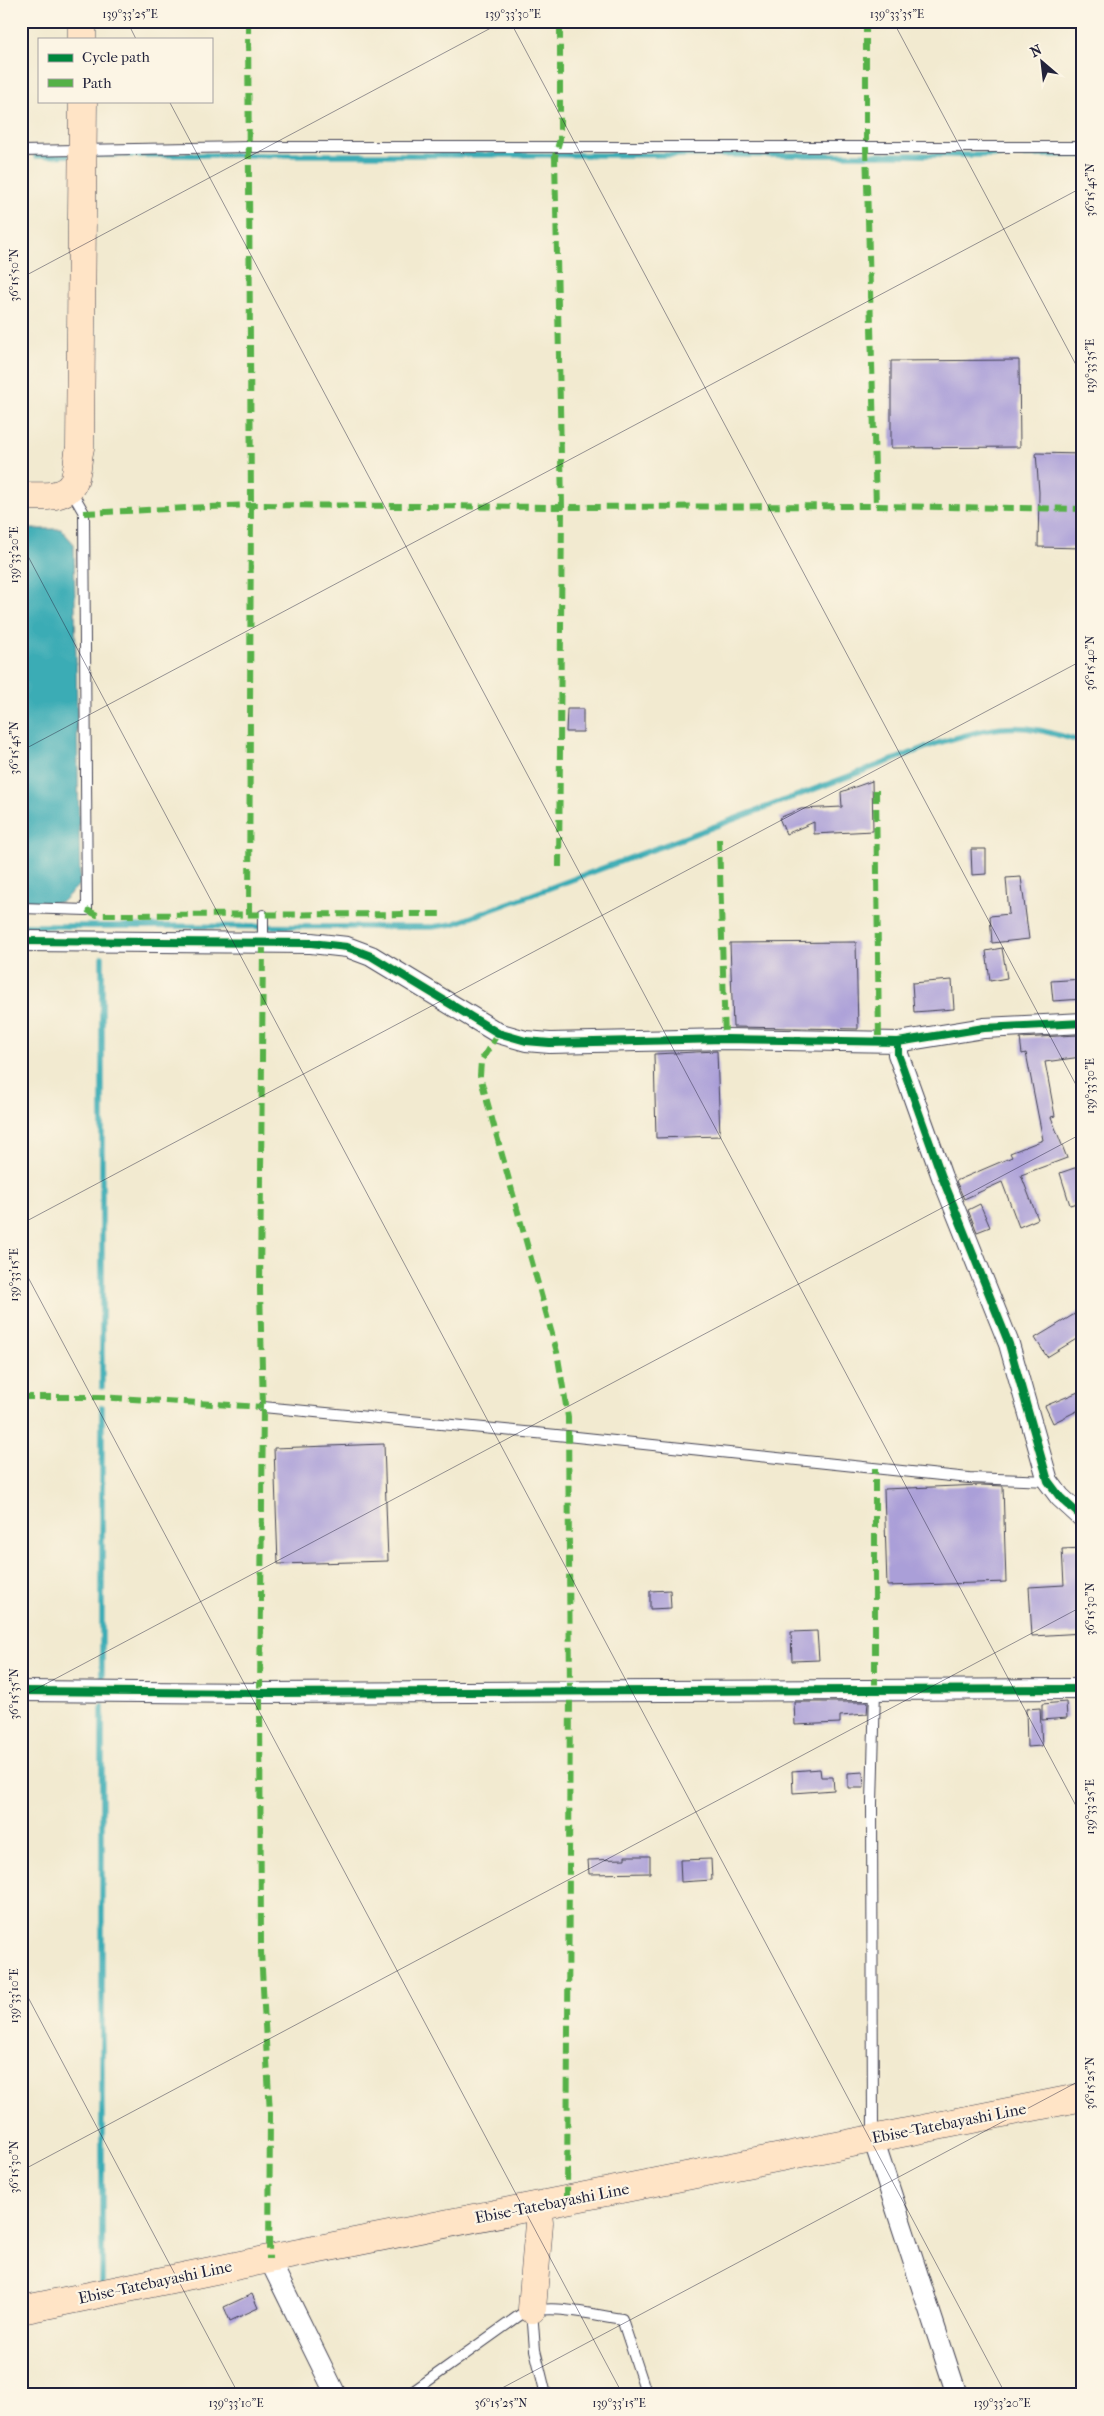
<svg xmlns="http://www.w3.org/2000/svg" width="1104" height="2416" font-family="'IM FELL French Canon',serif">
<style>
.water{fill:#3aacb5;stroke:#2e6778}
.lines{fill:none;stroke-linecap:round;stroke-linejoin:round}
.stream{stroke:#3aacb5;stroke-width:5.5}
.building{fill:#aa9fd8}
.lane-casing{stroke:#414051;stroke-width:12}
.street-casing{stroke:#414051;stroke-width:22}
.secondary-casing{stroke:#414051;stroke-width:29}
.lane{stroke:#fff;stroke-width:10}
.street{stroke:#fff;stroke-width:20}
.secondary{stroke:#ffe4c6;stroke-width:28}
.quiet{stroke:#55b146;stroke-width:6;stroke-dasharray:12 6;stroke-linecap:butt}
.cycleway-casing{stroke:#fcf5e5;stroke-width:11}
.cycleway{stroke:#00873e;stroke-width:8}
.ticks{fill:none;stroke:#22223b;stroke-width:1;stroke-opacity:0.45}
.labels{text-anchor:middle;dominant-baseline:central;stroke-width:4.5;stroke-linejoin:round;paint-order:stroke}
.street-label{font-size:16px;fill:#22223b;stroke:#fcf5e5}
.neatline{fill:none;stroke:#22223b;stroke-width:2}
.ticks-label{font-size:12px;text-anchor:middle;fill:#22223b}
</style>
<rect width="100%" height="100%" fill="#fcf5e5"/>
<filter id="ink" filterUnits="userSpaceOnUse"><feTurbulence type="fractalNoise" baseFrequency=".02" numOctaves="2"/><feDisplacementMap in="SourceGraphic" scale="10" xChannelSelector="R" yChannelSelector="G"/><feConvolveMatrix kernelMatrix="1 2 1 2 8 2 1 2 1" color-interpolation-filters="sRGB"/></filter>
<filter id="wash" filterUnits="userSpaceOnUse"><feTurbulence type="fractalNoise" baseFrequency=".0096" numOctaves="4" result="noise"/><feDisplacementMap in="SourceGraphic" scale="20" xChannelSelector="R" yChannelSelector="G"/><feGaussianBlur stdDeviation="1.12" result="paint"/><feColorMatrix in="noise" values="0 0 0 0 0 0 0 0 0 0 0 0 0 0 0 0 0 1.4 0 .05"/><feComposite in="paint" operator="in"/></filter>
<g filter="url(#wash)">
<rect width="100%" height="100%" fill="#f2ead0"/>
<path class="water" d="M21 529H61L74 544 80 884 62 902 21 903Z"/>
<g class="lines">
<path class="stream" d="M91 155H1083
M36 156 77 155
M21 926 432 927 453 924 938 743C966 735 996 725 1026 728 1045 730 1064 737 1083 742
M102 957V1387
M102 1407V1677
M102 1706V2284"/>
</g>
<g id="blocks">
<path class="building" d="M1019 360 1020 447 891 448V361Z
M1036 453 1083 454V548L1038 547 1039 492Z
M567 709H583V732H566Z
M872 781 873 831 814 834V822L786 834 779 818 801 809 842 807 841 792Z
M971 849H986V874L972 875Z
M1021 877 1029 939 992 943 990 916 1009 914 1006 878Z
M856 942 858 1029 733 1027 730 943Z
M1002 948 1007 978 990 981 986 951Z
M1083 979V999L1053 1001 1051 981Z
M952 980 954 1009 914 1012 912 983Z
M1078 1035 1081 1057 1045 1062 1055 1116 1051 1117 1067 1158 1021 1175 1038 1219 1019 1227 1002 1182 964 1199 956 1181 1012 1157 1010 1153 1043 1140 1026 1053 1022 1054 1020 1038Z
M717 1051 720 1136 656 1138 654 1054Z
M1083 1165V1201L1070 1205 1060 1173Z
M980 1204 990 1227 977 1232 968 1210Z
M1083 1309V1335L1047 1357 1035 1338Z
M1083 1390V1408L1053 1423 1045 1406Z
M384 1444 388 1561 278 1564 274 1448Z
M981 1485 1003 1486 1006 1582 887 1586 884 1489Z
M1083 1548V1633L1032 1636 1029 1587 1064 1585 1062 1549Z
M670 1590 671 1608 650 1609V1591Z
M817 1631 819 1660 792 1661 791 1632Z
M794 1702H868L867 1714 840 1716V1723L795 1725Z
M1066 1702 1067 1718 1042 1720V1704Z
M1040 1708 1042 1746 1027 1747 1026 1709Z
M820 1769 821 1777H833L834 1790 793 1793 792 1771Z
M863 1772 864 1788H848V1773Z
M625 1856H650V1873L589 1874 588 1860 625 1859Z
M711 1859 712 1880 681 1882 680 1860Z
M252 2294 258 2308 230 2321 224 2307Z"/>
</g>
</g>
<g filter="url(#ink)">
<use href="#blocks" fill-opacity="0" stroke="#414051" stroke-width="1"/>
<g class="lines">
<defs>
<path id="lane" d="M21 151 248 147H1083
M21 908 87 910 84 513 76 499
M263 942V915
M263 1407 567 1436 969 1478 1048 1481
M873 2138 872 1803 875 1690
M532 2310 535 2350 546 2395
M408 2395 520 2315C548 2302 592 2315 622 2319L647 2395"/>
<path id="street" d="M21 941 311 943 347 947 371 956 498 1033 526 1041 550 1043 725 1039 898 1042 984 1028 1083 1023
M898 1042V1054L942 1177 1009 1344 1048 1481 1060 1497 1083 1518
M21 1691 260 1693 1083 1689
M873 2138 957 2395
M269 2259 336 2395"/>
<path id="secondary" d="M82 21V39
M21 496C37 496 64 500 73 483 78 474 77 458 80 448L83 101
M532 2309 539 2223 537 2206
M21 2310 269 2259 1083 2097"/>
</defs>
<use href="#lane" class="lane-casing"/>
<use href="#street" class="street-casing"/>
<use href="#secondary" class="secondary-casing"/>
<use href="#lane" class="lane"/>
<use href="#street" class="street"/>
<use href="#secondary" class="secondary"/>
<path class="quiet" d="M248 21 251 505 249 914
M866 21V147L876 506
M84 513 251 505 562 507 876 506 1083 509
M876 790 879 1041
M719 839 725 1039
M559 867 562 507 555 156 560 139V21
M87 910 97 915 442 914
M263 942 260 1290 263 1407 260 1693 261 1952 270 2114 269 2259
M498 1033 481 1061 480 1076 557 1352 568 1417 570 1691 567 2200
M21 1397H99L263 1407
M875 1690V1468"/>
<defs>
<path id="cycleway" d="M21 941 311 943 347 947 371 956 498 1033 526 1041 550 1043 725 1039 898 1042 984 1028 1083 1023
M898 1042V1054L942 1177 1009 1344 1048 1481 1060 1497 1083 1518
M21 1691 260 1693 1083 1689"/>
</defs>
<use href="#cycleway" class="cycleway-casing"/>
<use href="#cycleway" class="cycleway"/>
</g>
</g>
<path class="ticks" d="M127 21 136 39M510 21 1083 1098M893 21 1083 378M169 101 1083 1819M21 278 504 21M21 543 1006 2395M21 751 1083 187M21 1224 1083 660M21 1264 623 2395M21 1697 1083 1133M21 1984 239 2395M21 2171 1083 1606M489 2395 1083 2079"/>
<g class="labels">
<g class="street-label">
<text transform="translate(949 2123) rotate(-11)">Ebise-Tatebayashi Line</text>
<text transform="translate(552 2203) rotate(-11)">Ebise-Tatebayashi Line</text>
<text transform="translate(155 2282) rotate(-12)">Ebise-Tatebayashi Line</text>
</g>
</g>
<rect width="1104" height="2416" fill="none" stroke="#fcf5e5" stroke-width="55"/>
<rect x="38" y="38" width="175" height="65" fill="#fcf5e5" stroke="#a5a1a1"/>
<rect x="48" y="54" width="25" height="8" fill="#00873e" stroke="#a5a1a1"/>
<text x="82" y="62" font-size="15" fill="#22223b">Cycle path</text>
<rect x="48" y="79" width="25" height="8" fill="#55b146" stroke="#a5a1a1"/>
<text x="82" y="88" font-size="15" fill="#22223b">Path</text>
<g transform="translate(1042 62) rotate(332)" stroke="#fcf5e5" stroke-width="4" paint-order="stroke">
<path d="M0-4L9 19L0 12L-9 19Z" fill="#22223b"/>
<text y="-8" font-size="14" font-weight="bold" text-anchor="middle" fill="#22223b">N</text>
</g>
<rect x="28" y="28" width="1048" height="2360" class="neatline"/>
<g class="ticks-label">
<text x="130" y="18">139°33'25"E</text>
<text x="513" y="18">139°33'30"E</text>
<text x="897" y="18">139°33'35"E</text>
<text transform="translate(1090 190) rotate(-90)" y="4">36°15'45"N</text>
<text transform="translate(14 275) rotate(-90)" y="4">36°15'50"N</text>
<text transform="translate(1090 366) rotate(-90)" y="4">139°33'35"E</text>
<text transform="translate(14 555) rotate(-90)" y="4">139°33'20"E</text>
<text transform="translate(1090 663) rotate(-90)" y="4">36°15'40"N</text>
<text transform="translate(14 748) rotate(-90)" y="4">36°15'45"N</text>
<text transform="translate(1090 1086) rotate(-90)" y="4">139°33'30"E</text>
<text transform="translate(14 1275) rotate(-90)" y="4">139°33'15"E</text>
<text transform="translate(1090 1609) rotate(-90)" y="4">36°15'30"N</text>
<text transform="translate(14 1694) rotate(-90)" y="4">36°15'35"N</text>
<text transform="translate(1090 1807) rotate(-90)" y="4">139°33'25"E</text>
<text transform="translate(14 1996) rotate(-90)" y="4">139°33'10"E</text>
<text transform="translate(1090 2083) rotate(-90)" y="4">36°15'25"N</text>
<text transform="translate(14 2167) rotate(-90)" y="4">36°15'30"N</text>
<text x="236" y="2407">139°33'10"E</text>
<text x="501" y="2407">36°15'25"N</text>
<text x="619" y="2407">139°33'15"E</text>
<text x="1002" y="2407">139°33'20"E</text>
</g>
</svg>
